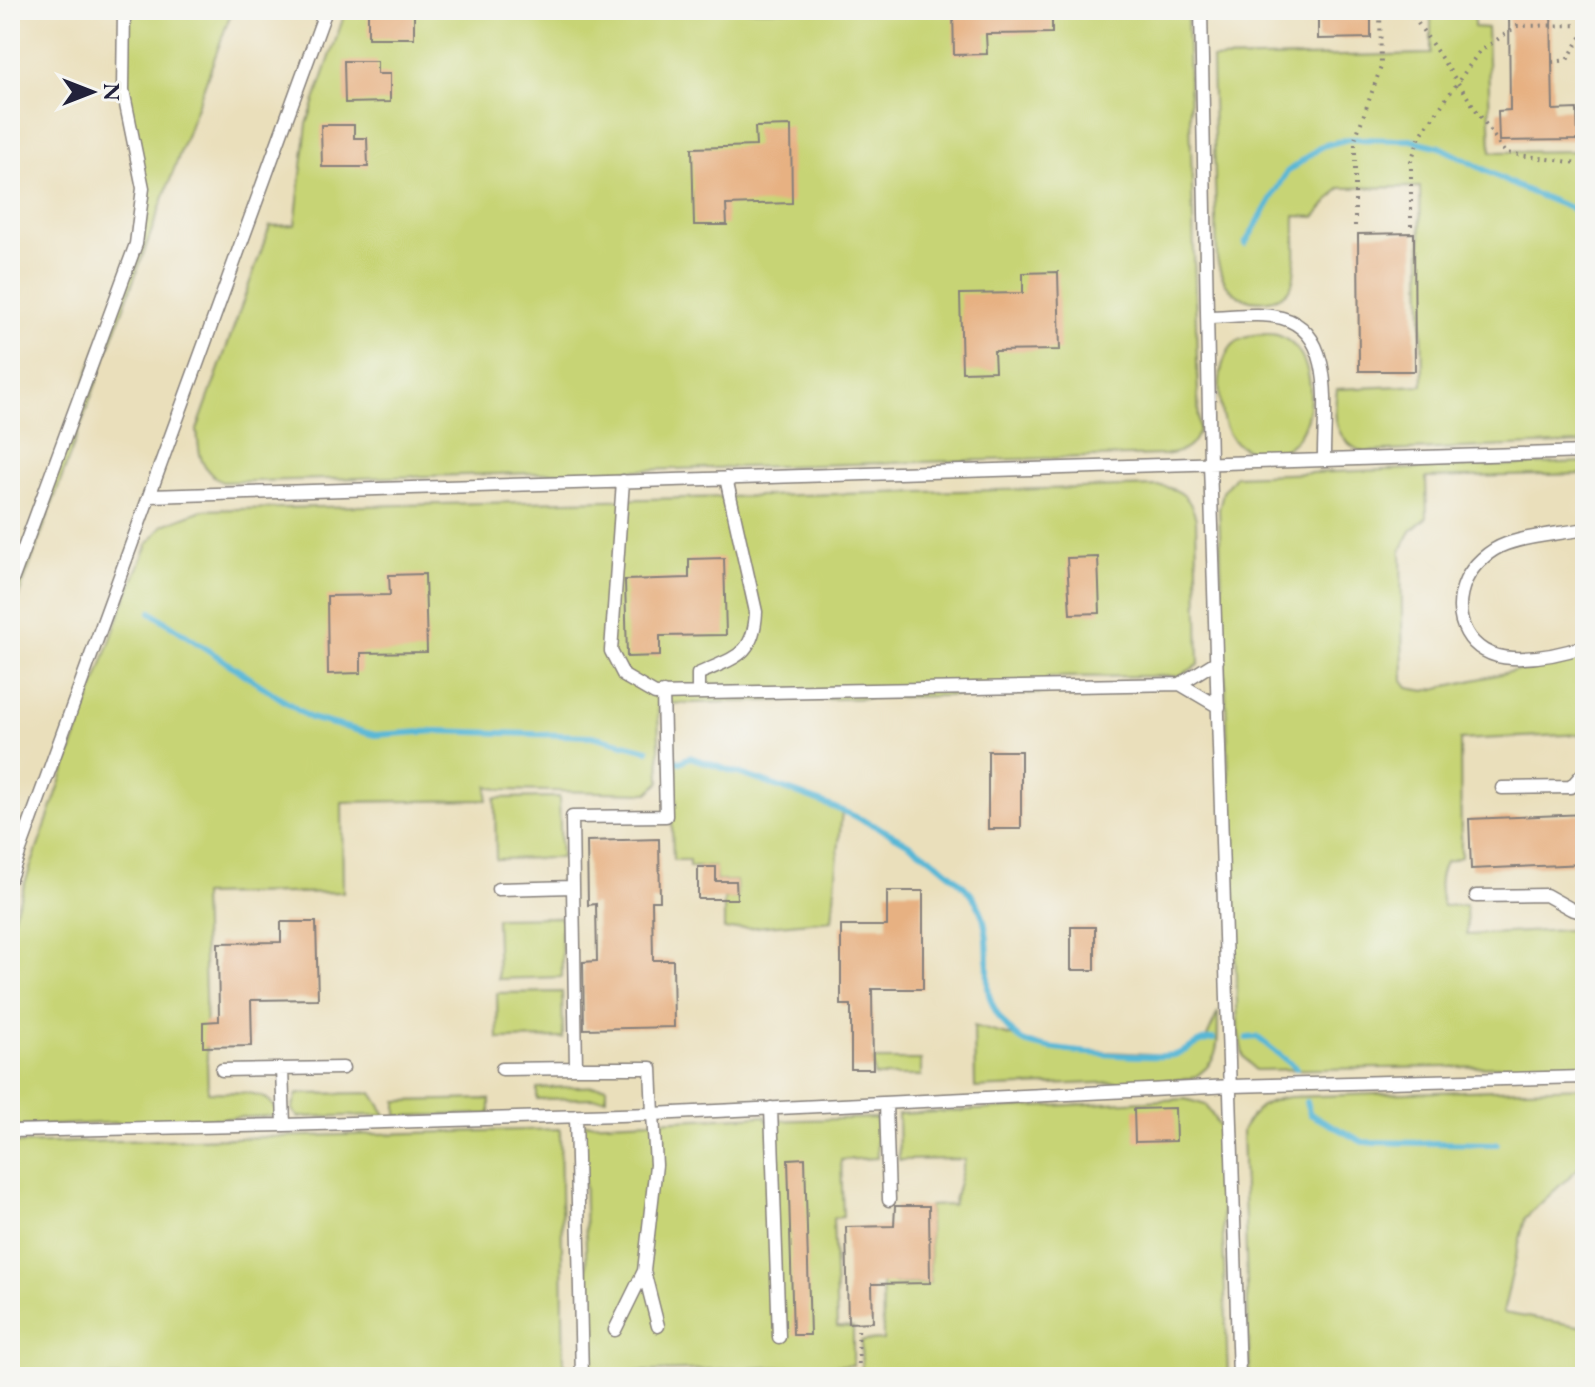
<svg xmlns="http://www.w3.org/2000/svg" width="1595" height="1387" font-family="'EB Garamond',serif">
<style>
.green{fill:#c7d475;stroke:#747b58;stroke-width:2}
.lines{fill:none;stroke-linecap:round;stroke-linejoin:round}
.stream{stroke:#58b7d6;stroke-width:6}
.building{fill:#e7b182}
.lane-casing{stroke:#86807b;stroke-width:15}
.path{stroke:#86807b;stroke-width:4;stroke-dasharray:2 6;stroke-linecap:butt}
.lane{stroke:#fff;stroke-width:12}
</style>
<rect width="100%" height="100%" fill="#f6f6f2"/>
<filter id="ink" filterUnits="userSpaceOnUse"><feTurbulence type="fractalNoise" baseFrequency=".0125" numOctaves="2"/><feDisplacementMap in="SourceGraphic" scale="16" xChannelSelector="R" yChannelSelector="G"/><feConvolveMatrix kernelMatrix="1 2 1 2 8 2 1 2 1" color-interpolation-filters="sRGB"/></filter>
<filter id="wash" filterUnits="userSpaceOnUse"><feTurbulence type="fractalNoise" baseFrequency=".006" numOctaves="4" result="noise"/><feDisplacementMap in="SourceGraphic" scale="32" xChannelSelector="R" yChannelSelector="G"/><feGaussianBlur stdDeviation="1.8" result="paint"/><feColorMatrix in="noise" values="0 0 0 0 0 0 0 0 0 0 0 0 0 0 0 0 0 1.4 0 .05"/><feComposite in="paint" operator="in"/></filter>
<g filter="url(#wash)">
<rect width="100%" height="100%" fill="#eadfbb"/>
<path class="green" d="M124 10H232L10 620V586L136 244 143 187 123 90Z
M346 10H1187L1199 429C1193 449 1184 452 1164 455L222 482C199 469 199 454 197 430L270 226 295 225 307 124Z
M1431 10H1474V27L1487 28 1491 152 1585 151V443L1363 452C1334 440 1333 417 1337 389L1423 385 1420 187 1340 188 1315 217 1295 216C1294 232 1298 274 1291 286 1280 304 1249 305 1233 292 1223 283 1220 271 1217 259L1212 59 1431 54Z
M1253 335C1260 335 1270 333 1277 335 1330 353 1317 470 1255 452 1245 449 1235 445 1230 436 1216 414 1214 359 1236 342 1240 339 1248 337 1253 335Z
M1585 462V474L1426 478 1427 517 1411 531 1401 550 1403 680 1409 688 1425 691 1585 655V734L1460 740 1461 857 1445 862C1438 877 1438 890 1443 906L1466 905 1467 935 1585 929V1065L1255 1070 1243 1055 1238 1031 1219 509 1223 492 1235 476Z
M1161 486C1183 490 1190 498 1196 519L1199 665 1179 676 1047 677V693L658 704 660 782 648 793 502 790 488 786 487 800 342 802 343 892 202 895 208 1092C233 1094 261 1086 277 1110L275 1116 10 1127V926L123 605 148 544 163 525 202 510Z
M690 757 842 810 832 920 724 930V899L737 898 736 881H716L715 867H689V860H673L670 759 680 762Z
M559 797 561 858 496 859 495 798Z
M561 917 562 977 498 979 496 918Z
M562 992 563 1038 498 1039 497 993Z
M1218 1012C1217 1044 1223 1061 1191 1079L975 1088 974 1026 1061 1050 1174 1055 1206 1039Z
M873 1060H921V1076H874Z
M606 1086V1098L537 1099V1088Z
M1585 1087V1162L1525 1218 1503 1313 1585 1327V1377H1250L1242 1131C1254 1109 1264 1100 1289 1097Z
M372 1093 386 1115 298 1117 292 1110 297 1094Z
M490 1099V1114L397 1116V1101Z
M1185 1099 1206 1105 1219 1126 1228 1377H862L861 1341 883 1340 882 1273 894 1284 930 1283 929 1206 953 1205 965 1159 899 1160 898 1114Z
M766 1116 767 1121 876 1118 877 1158 841 1160 843 1217 833 1218 837 1327 853 1328V1365L589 1373 583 1124Z
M560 1129 564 1370 534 1371 533 1377H10V1144Z"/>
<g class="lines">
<path class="stream" d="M1245 244 1287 172 1322 146 1348 139 1411 140 1440 147 1518 187 1585 214
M151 612 310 718 375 735 438 731 592 736 648 750
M670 759 680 762 690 757C776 787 911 823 971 894 992 920 987 956 988 987 989 1006 1007 1032 1023 1041 1044 1052 1150 1059 1174 1055 1188 1052 1198 1039 1213 1039
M1247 1038 1257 1037 1296 1068
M1306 1102 1310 1114 1363 1142 1497 1144"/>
</g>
<g id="blocks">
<path class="building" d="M368 10H414V38H368Z
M953 10H1052V33L986 34 987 54 954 55Z
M1318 10H1371V38L1318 39Z
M1509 10H1551L1553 110 1577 109 1578 140 1499 141 1498 111 1510 110Z
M344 61H377V74H390V102L345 103Z
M321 125H354V138H367L368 167H322Z
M791 126 792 203 726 205 727 225H694L692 148 756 146 755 127Z
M1414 233 1415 371H1359L1358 234Z
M1058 272 1060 350 994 351 995 371 962 372 960 294 1023 293V273Z
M1098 557 1100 613 1070 614 1067 558Z
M724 558 726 635 660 636V656L627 657 625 580 689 578V559Z
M425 574 427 652 361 653V673L328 674 327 596 390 595 389 575Z
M988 751H1021V829H988Z
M1585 814V864L1471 869 1469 819Z
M659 839 660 901H652L653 960H673L674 1027 584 1029 583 962 597 961 596 904 588 905 587 841Z
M698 867H716V881H736L737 899H698Z
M887 891H923V989H872L873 1069H851V1005H841V926H887Z
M281 922H316L318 999 251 1000 252 1046 203 1047V1022L219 1021 218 943 281 942Z
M1071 927H1095V970H1071Z
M1175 1108 1176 1141 1135 1142 1134 1109Z
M805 1158 810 1335H793L788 1159Z
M895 1206H929L930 1283 872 1284 873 1322 848 1323 846 1227 894 1226Z"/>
</g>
</g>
<g filter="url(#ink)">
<use href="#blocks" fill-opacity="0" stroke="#86807b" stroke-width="2"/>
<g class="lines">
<defs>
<path id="lane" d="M1201 10 1210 463 1239 1377
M1207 317C1230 317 1260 312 1282 318 1338 333 1323 415 1324 460
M623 481 611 651 624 676 655 694 1180 684 1217 661
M150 496 1585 452
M1585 529C1560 534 1530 535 1506 544 1489 550 1473 565 1466 580 1449 617 1469 657 1512 658 1537 659 1562 654 1585 646
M10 586 136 244 143 188 123 90 124 10
M1180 684 1219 707
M698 693V674C735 657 754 656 756 612L726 478
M1502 788 1571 787 1585 771
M10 878 326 10
M573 887 572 817 666 816 663 693
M498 889 573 887 576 1068 502 1069
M1476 896 1546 895 1571 909 1585 913
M222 1070 343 1068
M886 1103 889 1200
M771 1108 779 1337
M576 1116 582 1377
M284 1125 653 1114 651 1068H576
M10 1131 284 1125 282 1069
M644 1271 658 1326
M615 1330 644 1271 656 1165 653 1114 1232 1086 1585 1077"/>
</defs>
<use href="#lane" class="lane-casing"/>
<path class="path" d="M1409 10 1505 153 1585 164
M1552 62 1567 60 1585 31
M1355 226V139L1381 67 1380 10
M1411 226V161L1420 136 1479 52 1517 26 1585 25
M858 1322 859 1377
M701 1377 859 1374"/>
<use href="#lane" class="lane"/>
</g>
</g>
<rect width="1595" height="1387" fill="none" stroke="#f6f6f2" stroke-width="40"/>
<g transform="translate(92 92) rotate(90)" stroke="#f6f6f2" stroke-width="6" paint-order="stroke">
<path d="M0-6L14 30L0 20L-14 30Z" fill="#22223b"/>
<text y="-12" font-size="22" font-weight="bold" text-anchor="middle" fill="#22223b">N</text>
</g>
</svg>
